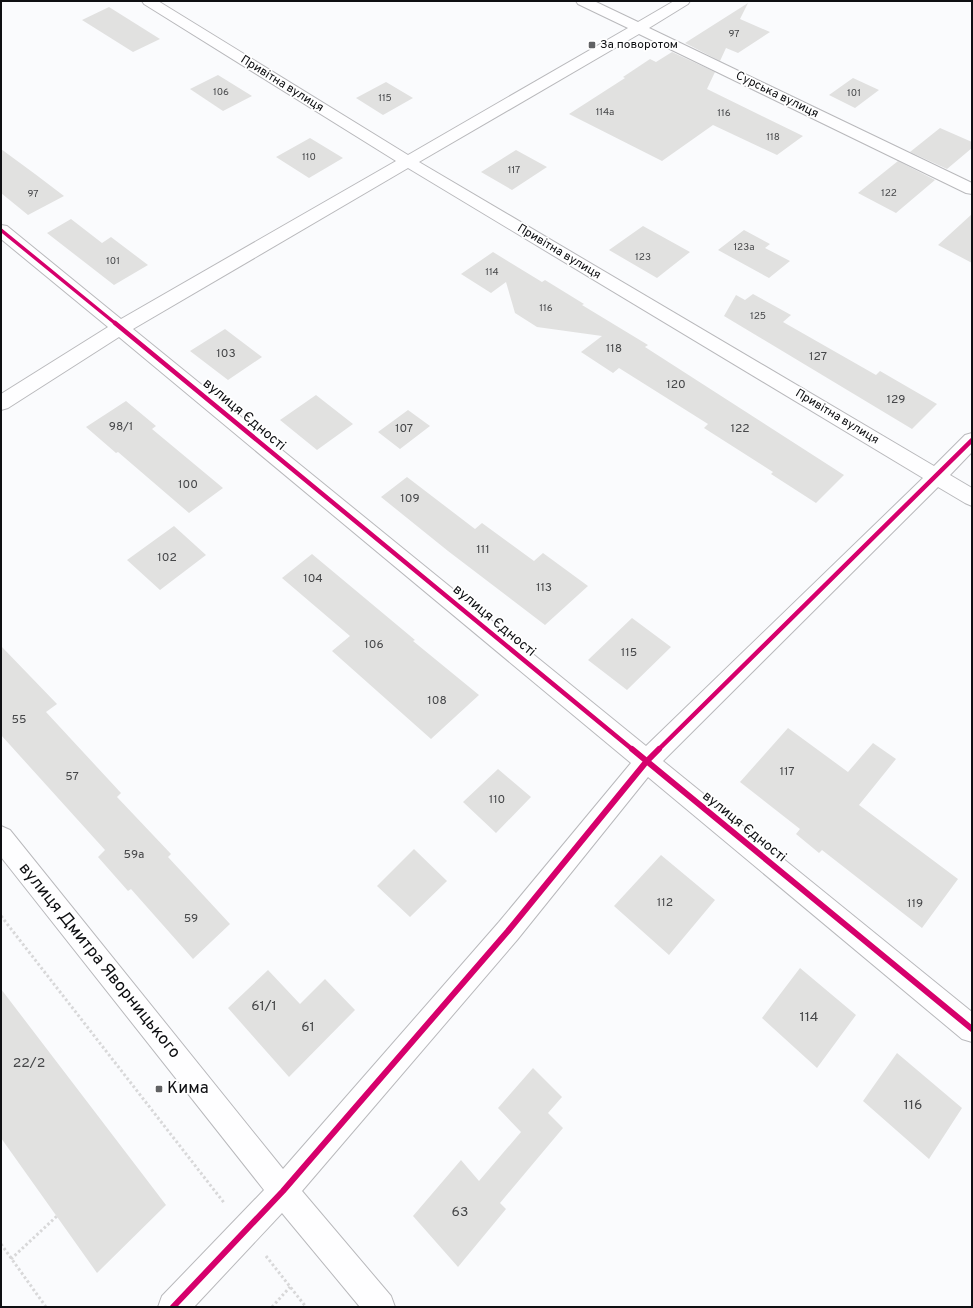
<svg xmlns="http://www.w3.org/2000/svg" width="973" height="1308" font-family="Overpass,sans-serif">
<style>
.building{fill:#e1e1e0}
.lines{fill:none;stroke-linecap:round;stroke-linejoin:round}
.minor-casing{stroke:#b9b9bc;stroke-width:2}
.path{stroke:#d8d8d9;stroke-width:3;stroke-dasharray:2.5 2.5;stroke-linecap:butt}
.minor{fill:#fefeff;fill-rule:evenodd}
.cycleway-far2-casing{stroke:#fff;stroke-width:5.5}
.cycleway-far1-casing{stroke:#fff;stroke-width:7}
.cycleway-casing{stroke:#fff;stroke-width:8}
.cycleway-far2{stroke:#d6006c;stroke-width:3.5}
.cycleway-far1{stroke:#d6006c;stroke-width:4.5}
.cycleway{stroke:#d6006c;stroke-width:6}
.poi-dot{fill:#616264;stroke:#fff;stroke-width:1.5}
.labels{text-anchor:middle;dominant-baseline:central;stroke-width:3.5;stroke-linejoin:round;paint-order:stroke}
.far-number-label{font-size:10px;fill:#464749}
.far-poi-label{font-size:12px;fill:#0e0f12;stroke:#fff;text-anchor:start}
.far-street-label{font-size:12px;fill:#0e0f12;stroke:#fff}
.number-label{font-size:12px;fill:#464749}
.street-label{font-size:14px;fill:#0e0f12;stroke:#fff}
.near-number-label{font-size:14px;fill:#464749}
.near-street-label{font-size:17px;fill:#0e0f12;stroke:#fff}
.near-poi-label{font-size:17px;fill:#0e0f12;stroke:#fff;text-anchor:start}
</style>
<rect width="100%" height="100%" fill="#fafbfd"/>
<path class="building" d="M748 3 740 19 770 32 738 53 726 48 720 61 685 43Z
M109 7 160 39 133 52 82 20Z
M672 52 715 72 707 89 803 136 777 155 713 125 662 161 569 114 625 78 623 77 650 59 656 62Z
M218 75 252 96 223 111 190 89Z
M853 78 879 90 855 108 829 95Z
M386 82 413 98 383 115 356 98Z
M940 128 972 142V148L947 169 910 152Z
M310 138 343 158 309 178 276 157Z
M1 149 35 174 64 196 28 215 1 193Z
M516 150 547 167 512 190 481 172Z
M898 161 935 180 896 213 858 193Z
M972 214V263L938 245Z
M71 219 102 243 111 237 148 265 114 285 47 233Z
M643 226 690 252 657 278 609 250Z
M744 230 770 244 765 248 790 261 769 278 718 250Z
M493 252 542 282 545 280 584 304 582 305 648 345 645 347 844 475 816 503 771 474 773 472 704 428 708 424 619 368 613 373 581 352 602 336 537 327 515 313 506 282 491 293 461 274Z
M753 294 791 315 783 322 876 375 880 371 937 404 912 429 724 316 736 295 745 300Z
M225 329 262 357 228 380 190 351Z
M316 395 353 424 317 450 280 420Z
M126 401 156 426 152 429 223 488 189 513 118 452 116 453 86 427Z
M408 410 430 426 400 449 378 432Z
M407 477 475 529 482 523 534 561 543 553 588 586 545 625 448 551 381 497Z
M174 526 206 555 160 590 127 560Z
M312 554 415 640 413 641 479 695 431 739 332 651 350 636 282 578Z
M632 618 671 647 627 690 588 660Z
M1 646 57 704 46 712 121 793 117 797 171 854 168 857 230 924 193 959 131 889 128 891 98 857 105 850 1 735Z
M788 728 848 772 873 743 896 759 859 805 958 879 922 928 822 850 819 853 796 834 800 829 740 782Z
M498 769 531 797 496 833 463 802Z
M414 849 447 881 410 917 377 886Z
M661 855 715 900 669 955 614 906Z
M800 968 856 1015 817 1068 762 1018Z
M268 970 300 1004 325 979 355 1010 289 1077 228 1008Z
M1 989 166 1205 97 1273 1 1138Z
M897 1053 962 1108 929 1159 863 1101Z
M533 1068 562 1097 548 1113 563 1128 500 1203 506 1209 458 1267 413 1216 461 1160 479 1181 521 1132 498 1108Z"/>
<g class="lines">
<defs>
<path id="minor" d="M142 1H158L408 155 628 28 578 4 576 1H594L638 22 674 1H690L688 4 649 28 972 183V194L966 193 639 34 419 162 934 466 965 435 972 433V452L950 475 972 488V506L965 503 938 487 663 761 972 1012V1042L962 1039 648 777 517 940 302 1191 391 1296 395 1307H360L282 1213 194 1307H158L162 1296 264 1190 1 857V826L10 830 283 1169 499 922 631 763 119 337 8 408 1 410V394L108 327 1 239V225L7 226 121 319 396 161 144 4ZM408 168 923 478 646 746 133 329Z"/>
</defs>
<use href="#minor" class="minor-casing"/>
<path class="path" d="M1 916 225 1204
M1 1244 46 1307
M266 1256 306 1307
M11 1259 57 1216
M272 1307 290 1287"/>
<use href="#minor" class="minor"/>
<defs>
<path id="cycleway-far2" d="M1 230 116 324"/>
<path id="cycleway-far1" d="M115 323 633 750
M658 750 972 440"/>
<path id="cycleway" d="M632 749 972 1029
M173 1307 283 1191 508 931 646 762 659 749"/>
</defs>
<use href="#cycleway-far2" class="cycleway-far2-casing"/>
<use href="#cycleway-far1" class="cycleway-far1-casing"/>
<use href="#cycleway" class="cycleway-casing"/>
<use href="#cycleway-far2" class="cycleway-far2"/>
<use href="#cycleway-far1" class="cycleway-far1"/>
<use href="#cycleway" class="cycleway"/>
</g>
<g class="poi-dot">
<rect x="588" y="41" width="8" height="8" rx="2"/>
<rect x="155" y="1085" width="8" height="8" rx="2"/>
</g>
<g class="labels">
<g class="far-number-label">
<text x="734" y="34">97</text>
<text x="221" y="92">106</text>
<text x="854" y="93">101</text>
<text x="385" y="98">115</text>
<text x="605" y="112">114а</text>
<text x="724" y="113">116</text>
<text x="773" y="137">118</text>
<text x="309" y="157">110</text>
<text x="514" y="170">117</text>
<text x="889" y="193">122</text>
<text x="33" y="194">97</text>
<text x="744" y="247">123а</text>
<text x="643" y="257">123</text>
<text x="113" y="261">101</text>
<text x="492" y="272">114</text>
<text x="546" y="308">116</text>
<text x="758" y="316">125</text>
</g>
<g class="far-poi-label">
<text x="600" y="45">За поворотом</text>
</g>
<g class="far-street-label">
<text transform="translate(282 84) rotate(32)">Привітна вулиця</text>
<text transform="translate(777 95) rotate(26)">Сурська вулиця</text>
<text transform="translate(559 252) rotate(31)">Привітна вулиця</text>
<text transform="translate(837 417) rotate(31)">Привітна вулиця</text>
</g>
<g class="number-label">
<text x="614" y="349">118</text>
<text x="226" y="354">103</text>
<text x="818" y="357">127</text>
<text x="676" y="385">120</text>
<text x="896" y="400">129</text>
<text x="121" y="427">98/1</text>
<text x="404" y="429">107</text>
<text x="740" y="429">122</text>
<text x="188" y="485">100</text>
<text x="410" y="499">109</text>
<text x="483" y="550">111</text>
<text x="167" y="558">102</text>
<text x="313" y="579">104</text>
<text x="544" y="588">113</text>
<text x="374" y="645">106</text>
<text x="629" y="653">115</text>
<text x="437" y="701">108</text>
<text x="19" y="720">55</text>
<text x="787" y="772">117</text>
<text x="72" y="777">57</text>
<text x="497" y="800">110</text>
<text x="134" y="855">59а</text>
<text x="665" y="903">112</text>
<text x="915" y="904">119</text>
<text x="191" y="919">59</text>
</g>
<g class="street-label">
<text transform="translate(244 415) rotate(40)">вулиця Єдності</text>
<text transform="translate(494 621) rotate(40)">вулиця Єдності</text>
<text transform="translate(744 827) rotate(39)">вулиця Єдності</text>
</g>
<g class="near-number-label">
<text x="264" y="1006">61/1</text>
<text x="809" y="1017">114</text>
<text x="308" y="1027">61</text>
<text x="29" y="1063">22/2</text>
<text x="913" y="1105">116</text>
<text x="460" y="1212">63</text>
</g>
<g class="near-street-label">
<text transform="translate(99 961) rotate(51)">вулиця Дмитра Яворницького</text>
</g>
<g class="near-poi-label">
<text x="167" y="1089">Кима</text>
</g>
</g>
<rect width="973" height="1308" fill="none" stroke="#0e0f12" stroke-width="4"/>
</svg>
